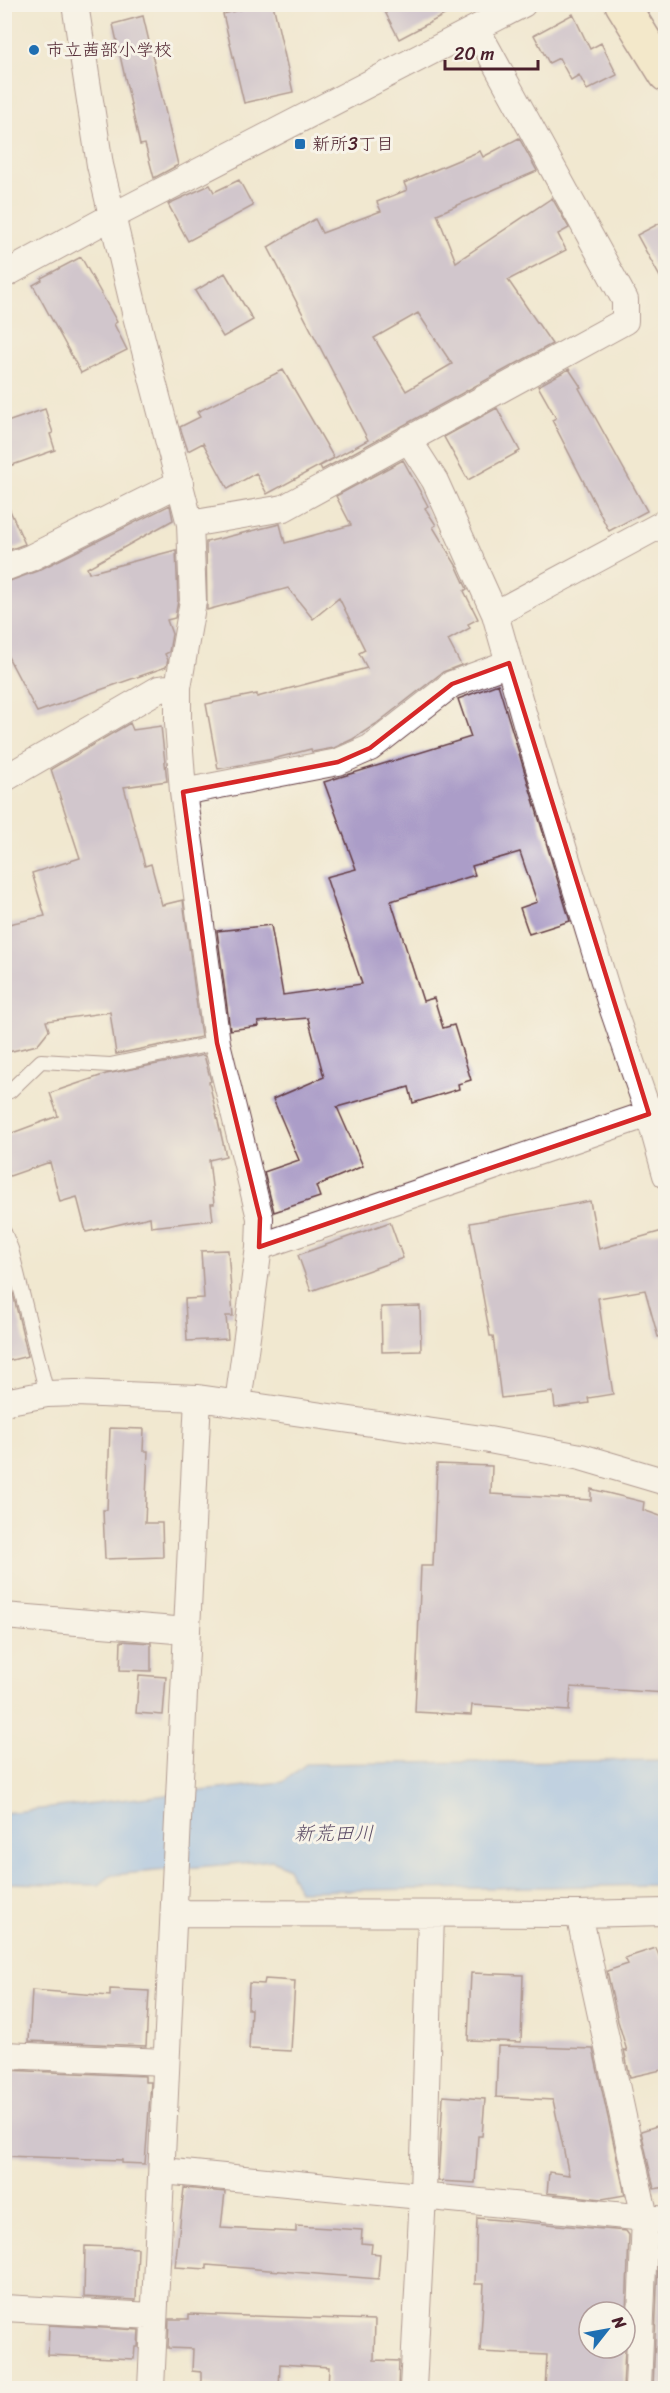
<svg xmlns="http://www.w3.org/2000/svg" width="670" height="2393" font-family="Sriracha,'Klee One',sans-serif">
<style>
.water{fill:#87b7f3;stroke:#686b8f;stroke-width:1.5}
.building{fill:#ab9dc8;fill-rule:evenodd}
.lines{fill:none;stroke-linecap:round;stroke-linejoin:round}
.lane-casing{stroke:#633d44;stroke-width:16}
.street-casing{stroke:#633d44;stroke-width:28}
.secondary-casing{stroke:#633d44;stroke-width:36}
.lane{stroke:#fff;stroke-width:14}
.street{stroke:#fff;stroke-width:26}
.secondary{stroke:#f7e8c3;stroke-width:33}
.marked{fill:none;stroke:#d62828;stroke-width:4.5;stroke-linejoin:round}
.poi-dot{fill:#1f6fb2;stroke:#f7f3e8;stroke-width:2}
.labels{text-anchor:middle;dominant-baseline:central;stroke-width:6;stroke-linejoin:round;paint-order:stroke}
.poi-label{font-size:18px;fill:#4a1f2b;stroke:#f7f3e8;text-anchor:start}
.water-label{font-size:20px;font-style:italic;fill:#5c4d67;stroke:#f7f3e8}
</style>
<rect width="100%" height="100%" fill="#f7f3e8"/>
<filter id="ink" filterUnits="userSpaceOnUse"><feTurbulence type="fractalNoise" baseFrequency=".0167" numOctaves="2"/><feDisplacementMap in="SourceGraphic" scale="12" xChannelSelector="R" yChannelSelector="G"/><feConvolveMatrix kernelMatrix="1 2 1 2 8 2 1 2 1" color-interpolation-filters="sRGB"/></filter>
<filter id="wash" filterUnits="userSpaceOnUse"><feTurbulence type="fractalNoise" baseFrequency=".008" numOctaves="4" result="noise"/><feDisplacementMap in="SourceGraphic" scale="24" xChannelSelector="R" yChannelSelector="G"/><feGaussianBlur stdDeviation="1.35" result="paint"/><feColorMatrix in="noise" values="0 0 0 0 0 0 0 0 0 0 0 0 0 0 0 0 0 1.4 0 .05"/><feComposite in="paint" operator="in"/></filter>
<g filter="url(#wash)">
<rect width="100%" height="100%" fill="#f1e8d0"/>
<path class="water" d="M665 1760 666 1880 659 1885 299 1891 288 1868 273 1860 112 1875 99 1885 5 1883V1813L283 1782 306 1764Z"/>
<g id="blocks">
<path class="building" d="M264 4H273L293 92 244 103 223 14Z
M381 4H465L399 39Z
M573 14 590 49 601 43 617 75 587 90 579 75 571 80 559 58 549 63 534 35Z
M143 16 178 165 154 178 145 144 140 145 113 24Z
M519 138 537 171 437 214 456 262 552 198 569 228 558 234 566 250 508 280 552 344 322 470 320 466 368 440 268 247 315 219 322 233 381 211 377 202 407 190 404 183 480 151 483 157ZM418 313 452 364 406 391 374 338Z
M239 180 253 206 188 241 168 204 210 185 214 192Z
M666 220V288L637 235Z
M81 257 117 322 114 324 127 350 81 373 33 285 42 280 41 278Z
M225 273 253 320 223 337 195 291Z
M569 369 581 387 579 388 647 511 609 531 552 420 556 418 538 386Z
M283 370 334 458 267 494 256 473 228 489 203 443 188 451 180 427 200 417 197 412Z
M497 408 520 451 468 480 444 437Z
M45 409 53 433 50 434 55 450 4 468V423Z
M403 460 428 506 425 508 436 525 433 527 456 565 467 589 464 591 478 619 468 624 470 628 448 640 461 665 443 672 376 724 353 739 334 748 312 752 311 749 273 759 218 769 206 704 257 694V697L367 668 359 653 365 650 339 598 313 619 288 588 207 610 206 542 280 524 285 543 351 525 336 496Z
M4 497 25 544 4 552Z
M170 505 173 520 87 568 89 573 176 550 178 600 175 618 167 620 172 634 169 652 165 654 168 660 166 667 37 712 4 649V583L37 571Z
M498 684 570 921 529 934 520 908 537 902 520 852 472 866 475 875 391 901 423 1001 434 998 443 1028 454 1025 471 1080 458 1084 459 1089 413 1103 409 1087 337 1107 363 1166 316 1186 320 1197 274 1212 264 1172 299 1160 273 1099 324 1077 308 1018 258 1022 259 1026 230 1030 217 931 271 925 283 995 362 984 326 877 356 869 324 782 471 737 458 699Z
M130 723 133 730 161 726 167 781 124 787 145 866 151 864 162 905 183 900 201 1037 116 1054 110 1012 46 1021 49 1030 37 1045 4 1053V925L45 916 32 873 80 858 51 769Z
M204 1055 211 1081 209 1082 226 1156 209 1160 214 1204H211L213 1220 151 1227 150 1217 86 1232 77 1197 60 1202 50 1162 4 1178V1136L58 1116 50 1093 106 1074Z
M590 1201 599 1249 666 1230V1336L658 1337 645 1290 598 1298 613 1394 588 1398 589 1403 555 1408 553 1392 501 1398 493 1336H490L470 1223Z
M390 1222 403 1258 311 1291 298 1255Z
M228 1250 233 1316H226L228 1339 187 1341 185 1299 204 1298 201 1251Z
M9 1277 28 1356 4 1362V1278Z
M420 1306 421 1351 382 1352 381 1307Z
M110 1428 144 1429 143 1451H148L145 1523H162L163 1557 105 1559 103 1510H107Z
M437 1464 492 1466 491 1494 591 1500V1489L644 1502 643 1510 666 1518V1693L571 1687 569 1711 472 1705 471 1715 415 1712 421 1566H433Z
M121 1641 151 1643V1671L120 1670Z
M139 1675 166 1677 163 1715 136 1713Z
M656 1948 661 1960 666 1958V2069L630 2077 624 2050 627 2051 618 2021 607 1971 628 1964 625 1958Z
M471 1973 523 1975 521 2042 468 2040Z
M265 1979 295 1981 291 2051 249 2049 251 2009H248L249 1983 264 1984Z
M110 1989 149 1991 146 2046 29 2041 32 1990 110 1996Z
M498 2046 593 2049 625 2195 602 2199 547 2193 549 2172 569 2175 553 2100 496 2097Z
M4 2070 145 2076V2082H151L145 2164 122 2163V2160L4 2156Z
M443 2096 485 2099 482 2136H478L475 2183 438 2181Z
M666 2123V2187L654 2189 641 2131Z
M184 2188 225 2192 221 2228 296 2232V2226L362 2230 361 2243 372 2244 371 2253 380 2254 378 2279 207 2265V2269L175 2267Z
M477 2218 626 2231 629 2235 625 2339V2312H589V2348H625L623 2388H545L547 2355 480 2352 484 2284H475Z
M85 2246 138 2248 136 2300 84 2297Z
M658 2265 666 2273V2388H653Z
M189 2314 375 2320 374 2360 399 2361 398 2388H328L329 2367 280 2364 279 2388H226L201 2383V2372L192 2371 193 2349 168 2348 169 2319H189Z
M49 2325 139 2330 138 2347H135L134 2359 48 2355Z"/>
</g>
</g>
<g filter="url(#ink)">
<use href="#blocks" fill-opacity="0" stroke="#633d44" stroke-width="1.5"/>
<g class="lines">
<defs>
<path id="lane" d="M4 1093 10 1091 41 1061 110 1065 217 1043
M4 1232 11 1249 47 1394"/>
<path id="street" d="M75 4 100 165 136 316 190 524 193 601 178 687V723L183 792 217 1043 260 1218 259 1247 238 1403
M4 275 111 217 523 4
M408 439 435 481 495 614 535 755 610 1001 649 1114 666 1175
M190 524 284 508 625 321V300L477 30
M4 568 30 558 180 483
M495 614 666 522
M4 779 159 689 178 687
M183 792 338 762 370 748 452 684 509 663
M259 1247 666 1108
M4 1402 47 1394 76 1393 198 1398 489 1440 581 1457 666 1482
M4 1616 187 1631
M175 1913 579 1914 666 1912
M579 1914 645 2218 638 2388
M4 2055 165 2062
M163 2171 666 2220
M4 2308 153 2316
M151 2388 198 1398
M413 2388 423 2195 431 1914"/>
<path id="secondary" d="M622 4 666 75"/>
</defs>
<use href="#lane" class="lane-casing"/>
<use href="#street" class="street-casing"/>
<use href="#secondary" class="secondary-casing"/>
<use href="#lane" class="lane"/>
<use href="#street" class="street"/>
<use href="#secondary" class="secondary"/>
</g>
</g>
<path d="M0 0H670V2393H0ZM509 663 649 1114 259 1247 260 1218 217 1043 183 792 338 762 370 748 452 684Z" fill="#f1e8d0" fill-opacity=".55" fill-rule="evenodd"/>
<path class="marked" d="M509 663 649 1114 259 1247 260 1218 217 1043 183 792 338 762 370 748 452 684Z"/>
<g class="poi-dot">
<circle cx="34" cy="50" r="6"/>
<rect x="294" y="138" width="12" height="12" rx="3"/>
</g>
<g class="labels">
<g class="poi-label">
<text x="46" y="50">市立茜部小学校</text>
<text x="312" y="144">新所3丁目</text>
</g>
<g class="water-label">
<text x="334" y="1833">新荒田川</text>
</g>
</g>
<rect width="670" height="2393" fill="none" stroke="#f7f3e8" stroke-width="24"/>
<g transform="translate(607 2330) rotate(59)"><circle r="28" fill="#f7f3e8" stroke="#b29e9c" stroke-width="1.5"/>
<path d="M0-4.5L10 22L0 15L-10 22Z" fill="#1f6fb2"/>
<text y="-9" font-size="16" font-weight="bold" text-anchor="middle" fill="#4a1f2b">N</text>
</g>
<path d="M445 60v9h93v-9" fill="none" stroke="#4a1f2b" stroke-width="3"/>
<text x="454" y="60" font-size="18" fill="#4a1f2b" stroke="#f7f3e8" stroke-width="4.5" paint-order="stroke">20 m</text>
</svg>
